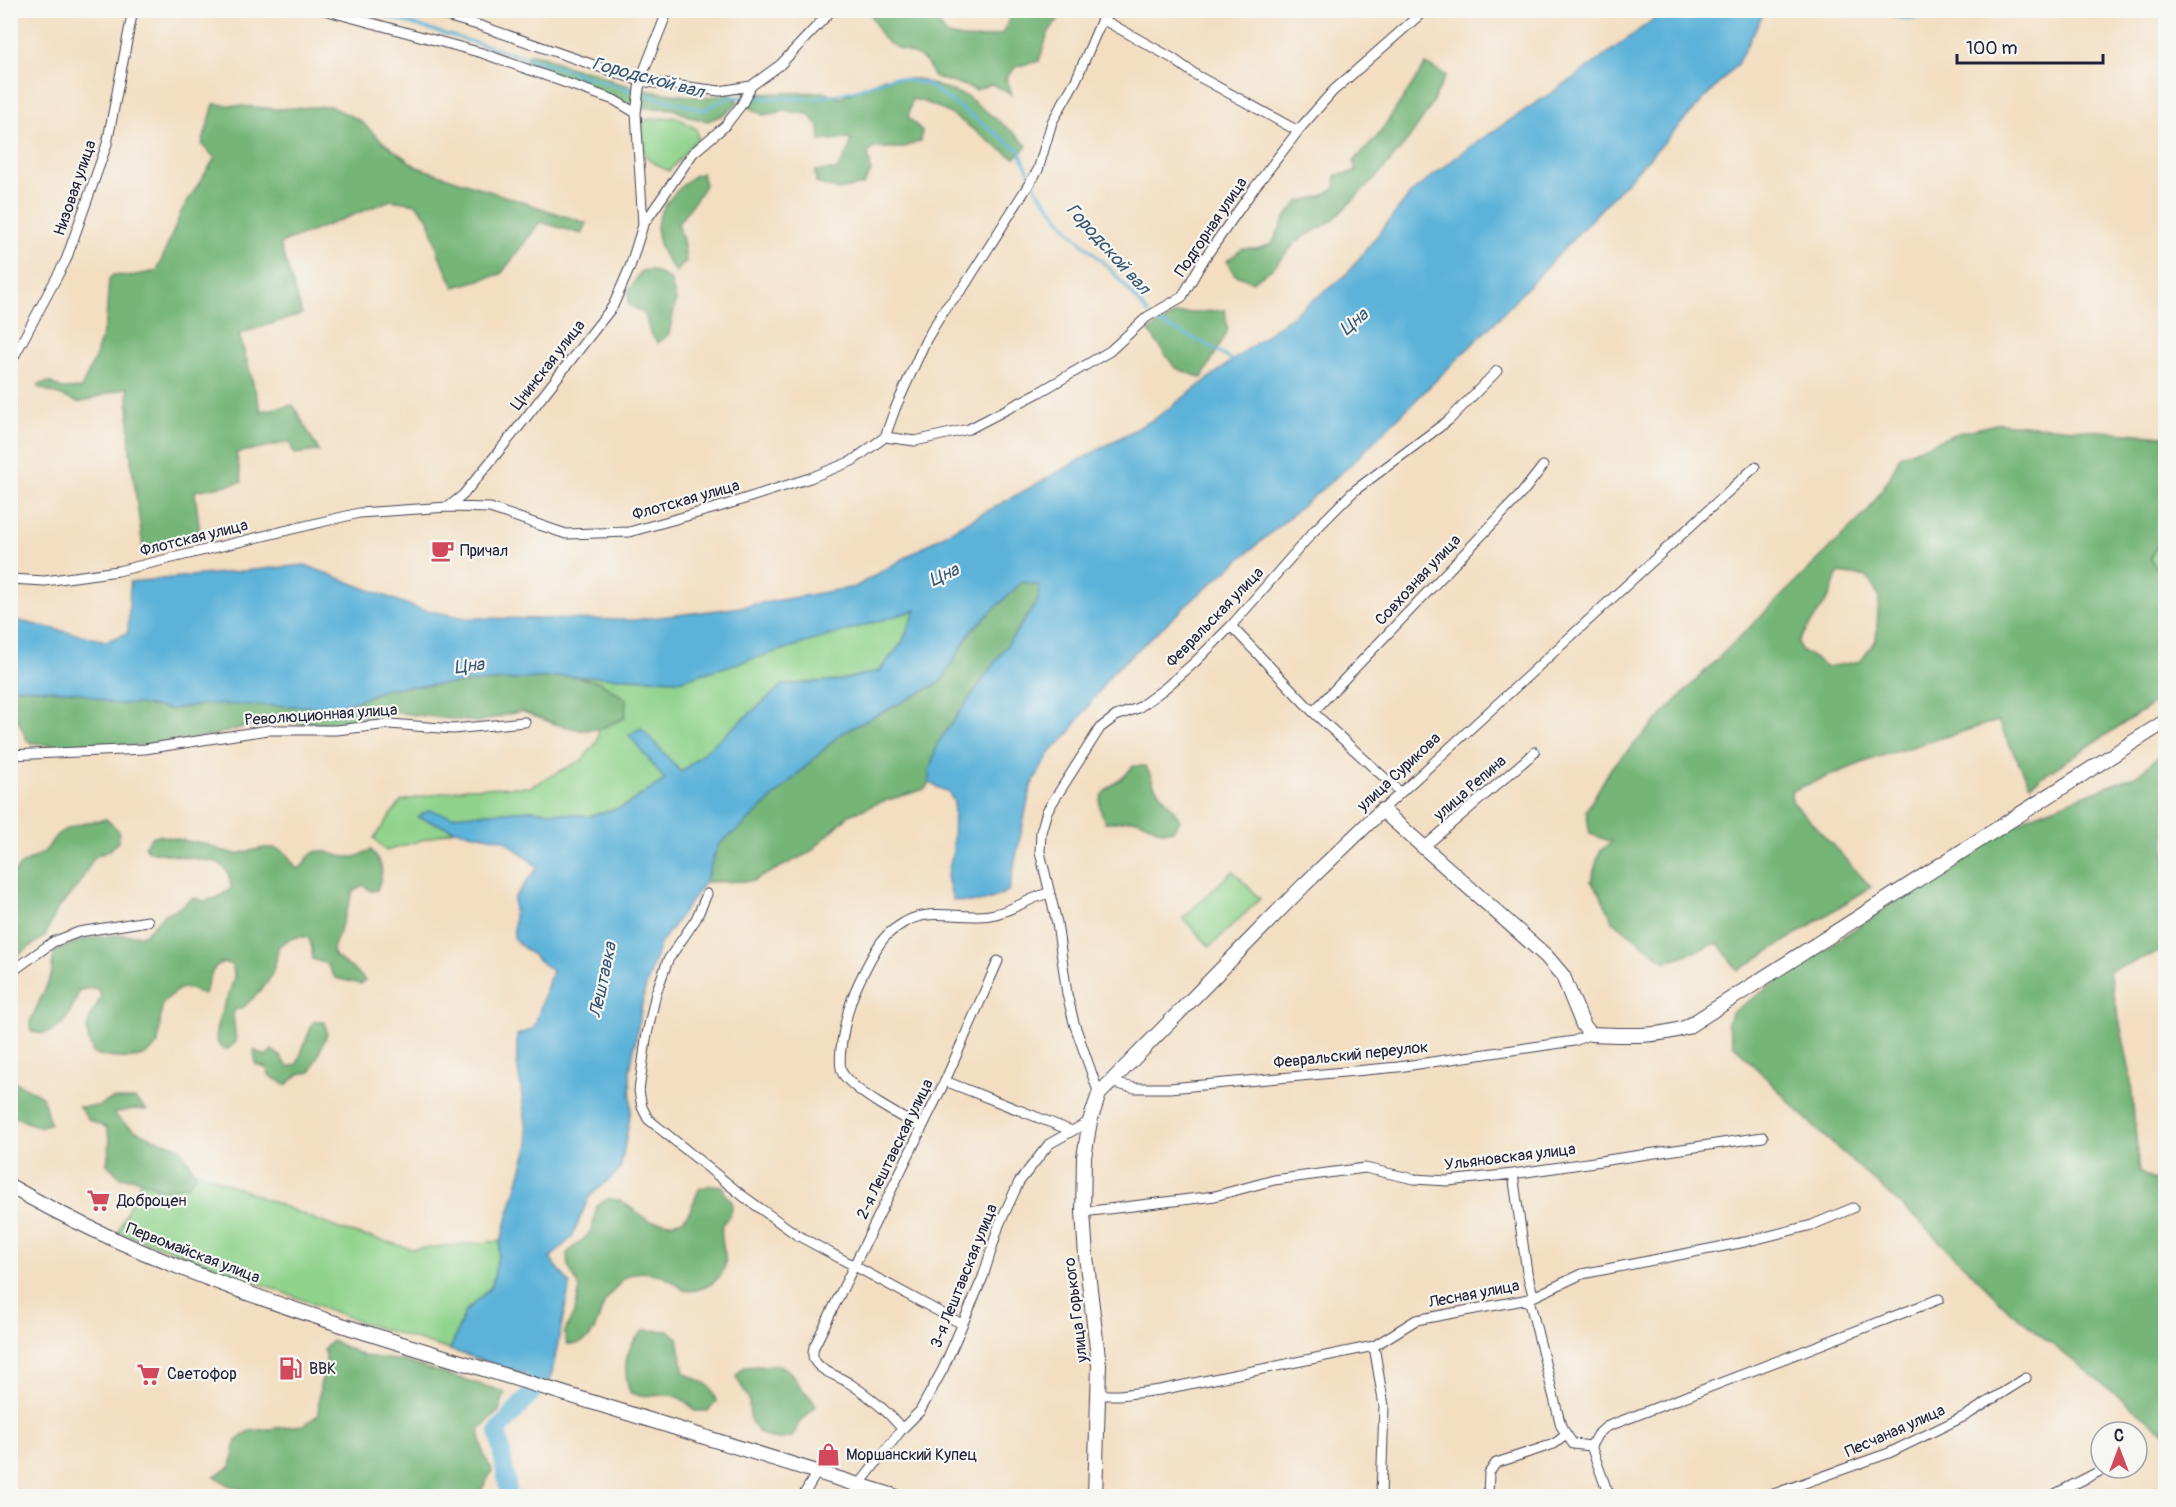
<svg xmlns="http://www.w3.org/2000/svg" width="2176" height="1507" font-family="Pangolin,sans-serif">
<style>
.green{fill:#90d38c;stroke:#597a64;stroke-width:1.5}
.forest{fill:#74b578;stroke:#4b6c5a;stroke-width:1.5;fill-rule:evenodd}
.water{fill:#5cb2d9;stroke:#3f6a8a;stroke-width:1.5}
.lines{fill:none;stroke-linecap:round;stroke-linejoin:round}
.stream{stroke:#5cb2d9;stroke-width:3}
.river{stroke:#5cb2d9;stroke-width:18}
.street-casing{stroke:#413e4f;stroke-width:11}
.secondary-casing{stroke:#413e4f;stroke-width:16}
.street{stroke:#fff;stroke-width:9}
.secondary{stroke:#fff;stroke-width:14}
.labels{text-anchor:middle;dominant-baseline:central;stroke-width:4.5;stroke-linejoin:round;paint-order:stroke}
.street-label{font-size:16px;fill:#22223b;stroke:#f6f6f2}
.poi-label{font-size:16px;fill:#22223b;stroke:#f6f6f2;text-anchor:start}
.water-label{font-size:18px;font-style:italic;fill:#365472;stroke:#f6f6f2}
</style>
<rect width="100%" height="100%" fill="#f6f6f2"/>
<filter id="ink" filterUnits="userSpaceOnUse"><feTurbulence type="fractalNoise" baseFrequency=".0167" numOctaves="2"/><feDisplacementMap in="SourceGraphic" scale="12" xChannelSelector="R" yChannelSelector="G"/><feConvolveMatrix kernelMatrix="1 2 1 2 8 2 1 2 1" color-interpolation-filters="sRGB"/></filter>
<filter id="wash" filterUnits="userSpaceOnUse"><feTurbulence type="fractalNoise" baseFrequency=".008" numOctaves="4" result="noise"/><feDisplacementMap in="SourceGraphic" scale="24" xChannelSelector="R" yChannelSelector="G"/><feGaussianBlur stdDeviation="1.35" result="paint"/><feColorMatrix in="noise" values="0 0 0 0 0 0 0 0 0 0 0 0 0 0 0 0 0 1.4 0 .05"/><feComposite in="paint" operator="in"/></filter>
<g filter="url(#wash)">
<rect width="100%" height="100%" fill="#f3dec1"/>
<path class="green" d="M677 117 696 129 698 138 669 171C637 156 643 153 642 120Z
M2165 534V582L2150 558Z
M916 609 902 643 879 671 841 680 783 685 681 772 641 728 630 735 665 780 623 807 589 816 531 810 451 816 429 810 418 817 455 830 386 851 374 838 401 801 467 788 530 787 582 760 597 742 599 729 624 718 600 682 570 676 681 680Z
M1233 871 1260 899 1210 947 1183 918Z
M152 1153 339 1229 413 1249 501 1241 492 1286 465 1312 450 1350 366 1324 175 1251 118 1232Z"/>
<path class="forest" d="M883 11H911L913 13C930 16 938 21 947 35 966 40 984 40 1003 33L1010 19 1019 11H1056L1059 18 1048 33 1039 61 1017 66 1006 78 1012 95 992 84 976 90C962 83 947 83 932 75 927 50 902 56 885 40 879 34 875 23 871 15Z
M529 54 543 56 571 68 594 72 615 82 649 91 705 98 730 93 738 102 727 113 708 121 693 118 673 109 637 107 621 102 543 72 525 63Z
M1426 64 1446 75 1428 111 1408 140 1383 170 1332 221 1297 241 1272 269 1252 282 1234 274 1227 261 1242 249H1256L1272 244 1286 216 1299 202 1322 196 1335 188 1336 175 1356 172 1354 161 1377 137Z
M884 78 918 79 966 96 1014 133 1027 146 1015 158C980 139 953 106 912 99L908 117 922 131 921 141 902 148H873L868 153 871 171 863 185 839 190 816 183 815 171 837 170 849 149 851 138 820 141 819 127 808 114 784 111 763 115 747 106 749 95 755 94 823 92 840 98Z
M214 104 278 109 330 106 359 120 382 141 417 167 586 223 582 234 540 222 501 274 454 287 439 255 429 219 416 204 391 200 280 244 302 314 239 334 261 411 293 405 319 451 294 454 290 442 236 453 242 482 195 491 200 534 143 548 130 452 128 387 82 402H77L38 387 39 384 49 382 62 389 81 388 96 356 106 321 109 279 113 275 130 276 157 271 182 210 215 158 202 145Z
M702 173 705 185C697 200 686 211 678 224L683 240 686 261 676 272C652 243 649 220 676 192 685 183 690 176 702 173Z
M651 270 670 279 676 300 669 334 658 343 650 333 645 314 628 304 629 291 641 271Z
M1225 310 1228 330 1202 378 1175 368 1149 331 1176 314Z
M2000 423 2165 436V534L2150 558 2165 582V696L2030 785 1998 721 1875 758 1791 791 1792 801 1871 887 1738 971 1718 943 1666 962 1613 921 1602 898 1591 881 1600 851 1612 842 1590 834 1586 811 1611 768 1706 670 1868 511 1890 477 1900 456 1958 433ZM1838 573 1867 577 1879 596 1876 640 1861 661 1827 667 1801 650 1798 642 1830 596Z
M1021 582 1040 585 1038 601 938 743 929 772V783L925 789 881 802 849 815 809 853 753 881 705 882 718 845 745 824 840 734 941 682 971 631Z
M570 676 600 682 626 699 625 718 599 729 581 730 555 724 521 711 478 722 391 712 327 726 266 721 215 735 152 745 54 746 28 742 16 716H11V687L77 692 114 703 138 704 170 709 207 704 357 701 387 688Z
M2165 751V950L2109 971 2130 1072 2139 1172 2162 1185 2165 1183V1433L2011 1312 1919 1221 1815 1128 1734 1045 1727 1024 1731 1013 1965 854 2028 817 2137 775Z
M1133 766H1145C1152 774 1151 782 1156 788 1165 800 1174 807 1180 821L1173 830C1155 834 1153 824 1138 820 1126 818 1118 824 1105 822 1087 786 1119 789 1133 766Z
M106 819 119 831 118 842 109 851 98 855 93 859 79 884 57 910 45 936 11 960V876C21 861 32 861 45 851 49 847 52 840 56 836 68 824 90 823 106 819Z
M158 835 192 842 204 843 220 850 236 854 264 848H275L286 853 296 868H301C319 836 327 859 353 857 359 857 364 852 371 850 384 865 384 872 377 890L371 891 363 885 353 892 332 952C340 964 357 968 365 981L361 984 335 978 327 964 312 959V948L309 938C297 934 287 940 278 947 275 980 264 989 241 1009H236L233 1014 236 1042 228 1049H223C202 1035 235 992 234 974 234 971 233 968 232 965 213 956 209 980 204 994 196 994 195 990 189 988 178 986 167 998 162 1005L158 1044C154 1047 151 1052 147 1054 135 1061 105 1058 93 1053 82 1025 88 1022 101 997L99 991 95 988 79 990C72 1012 60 1040 32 1032L30 1027V1022L51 976 54 952 83 939 116 935H144L165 914 181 907 189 900 195 898 205 901 217 898 231 889C230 876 229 870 217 862L148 851 145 846 152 837Z
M313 1022H325L327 1034 311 1072 299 1074 286 1085 270 1076 266 1068 256 1065 254 1050 266 1056 272 1050 280 1056 288 1067 297 1064Z
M11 1080 42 1096 50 1123 40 1128 11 1115Z
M112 1099H135L147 1110 135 1109 114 1113C125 1131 162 1141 181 1148L196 1175 188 1185 163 1190 138 1179 120 1177 107 1164 110 1142 107 1128 89 1120 79 1107 98 1106Z
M711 1185 723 1186 725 1194 732 1202C732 1206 732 1212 730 1215 727 1220 723 1220 722 1226 718 1244 734 1261 718 1278 711 1286 695 1293 684 1290 680 1288 677 1284 673 1282 660 1274 639 1267 625 1278 620 1282 605 1300 603 1306 596 1326 593 1347 567 1344L564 1333 575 1311 580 1288 568 1266 567 1254C574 1244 586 1241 591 1230 594 1223 595 1213 597 1206L607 1199 620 1200 649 1221 672 1223 683 1220 690 1211 699 1189Z
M645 1330 669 1331 678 1338 684 1373C701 1382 713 1382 716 1402L708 1411H695C673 1384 659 1402 630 1393 622 1368 624 1346 645 1330Z
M332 1341 364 1356 403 1361 505 1392 499 1411 479 1430 483 1452 492 1471 478 1496H268L228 1485 214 1476 231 1467 236 1441 249 1431 304 1425 318 1415 320 1386 326 1363 324 1349Z
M778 1365C796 1372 792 1379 803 1390 809 1396 812 1398 816 1406L799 1423 792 1437C776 1442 758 1438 751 1421 748 1414 751 1404 748 1397 745 1390 739 1384 736 1376L744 1367Z"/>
<path class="water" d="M1665 11H1765L1737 64 1494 323 1348 467 1198 595 1111 674 1069 733 1050 753 1031 786 1009 890C988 902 977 905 953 900L947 877 953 851 954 801 948 792 929 783V772L938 743 1038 601 1039 585 1022 582 971 631 941 682 840 734 745 824 718 845 705 882 660 944 644 993 630 1070 631 1110 620 1170 589 1197 572 1237 550 1258 570 1284 550 1382 450 1350 465 1312 492 1286 501 1241 529 1144 517 1062V1035L534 1028 552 971 514 940V898L538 867 504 840 455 830 418 817 429 810 451 816 531 810 589 816 623 807 665 780 629 735 641 728 681 772 783 685 841 680 879 671 902 643 916 610 681 680 570 676 387 688 357 701 335 707 207 704 170 709 138 704H114L77 692 11 687V619L106 641 128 633 130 582 305 565 419 609 466 618 635 620 734 608 855 587 951 531 1156 418 1345 276 1412 192 1468 148 1574 78Z"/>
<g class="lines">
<path class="stream" d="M364 10 545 63 635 92
M1884 10C1902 24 1920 19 1938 10
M642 94 704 110 729 97 814 99 853 91 893 77 927 84 1019 150 1037 190 1070 231 1112 271 1148 313
M1153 318 1157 322 1204 343 1233 361"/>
<path class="river" d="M509 1496 498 1431 532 1392 538 1368"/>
</g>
</g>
<g filter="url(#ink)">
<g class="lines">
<defs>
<path id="street" d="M324 10 482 53 614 100 636 113
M425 10 481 26 640 81 720 91 751 86
M1102 19 1172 58 1196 75 1298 131
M643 225 636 113 640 81 668 10
M10 364 66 260 107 144 133 10
M885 437 915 441 969 429 1038 393 1110 351 1147 317 1182 297 1204 259 1255 187 1302 126 1333 91 1425 10
M448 507 463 495 517 429 613 306 630 267 643 225 693 153 725 126 742 104 751 86 780 65 832 10
M10 579 45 581 118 571 359 513 448 507 490 508 566 534 629 532 719 507 810 478 852 461 885 437 895 409 926 340 944 310 963 288 1038 170 1052 122 1076 80 1106 10
M1231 626 1313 712 1400 792
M1313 712 1522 493 1543 466
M10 755 145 749 268 730H336L390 724 453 729 525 722
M1382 810 1755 467
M1424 847 1535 752
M707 894 696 919 668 960 656 993 646 1039 639 1091 642 1107 648 1119 743 1196 797 1235 962 1324
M10 973 53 942 79 932 148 921
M945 1081 1072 1131
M1113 1083 1135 1088H1170L1398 1067 1574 1041 1591 1034
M1099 1094 1074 1023 1067 994 1057 923 1040 852 1041 832 1047 811 1100 728 1116 716 1138 708 1164 689 1195 662 1231 626 1314 531 1354 491 1449 420 1497 371
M922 1128C902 1118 855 1092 843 1074 835 1062 847 1013 852 999 857 985 876 945 887 935 892 930 900 925 905 922 932 907 961 920 990 915 1012 912 1028 898 1049 893
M1513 1174 1527 1272 1533 1295
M1083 1212 1215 1196 1274 1180 1365 1168 1414 1179 1448 1181 1513 1174 1763 1137
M1529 1299 1561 1426 1573 1444 1591 1446 1609 1496
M1374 1346 1384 1406 1381 1496
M1099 1395H1120L1160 1390 1374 1346 1416 1320 1529 1299 1582 1274 1745 1242 1812 1225 1853 1208
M902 1429C887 1410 869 1396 849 1383 839 1376 821 1372 814 1360 812 1356 813 1351 814 1347L945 1081 998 961
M1591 1446 1597 1435 1606 1427 1939 1299
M803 1496 817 1472
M867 1496 859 1485 902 1429 920 1411 943 1369 983 1277 999 1225 1019 1182 1049 1144 1090 1121
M1488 1496 1489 1473 1496 1463 1554 1444 1566 1435
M1768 1496 1889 1453 1967 1415 2026 1378
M2051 1496 2106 1468"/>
<path id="secondary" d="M10 1186C157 1271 323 1320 484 1369 621 1411 757 1453 894 1496
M1095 1496 1099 1365 1086 1256 1083 1212 1084 1157 1090 1121 1099 1094 1304 885 1382 810 1546 956 1563 976 1583 1025 1591 1034C1623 1035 1655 1038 1687 1027L2166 721"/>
</defs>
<use href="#street" class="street-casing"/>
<use href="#secondary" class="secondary-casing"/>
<use href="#street" class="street"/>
<use href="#secondary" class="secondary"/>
</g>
</g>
<defs>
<symbol id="cafe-bare" viewBox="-9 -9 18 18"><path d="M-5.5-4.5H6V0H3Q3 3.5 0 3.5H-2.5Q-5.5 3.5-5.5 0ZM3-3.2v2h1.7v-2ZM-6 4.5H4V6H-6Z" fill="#d1495b" stroke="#f6f6f2" stroke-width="2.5" paint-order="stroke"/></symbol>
<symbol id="supermarket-bare" viewBox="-9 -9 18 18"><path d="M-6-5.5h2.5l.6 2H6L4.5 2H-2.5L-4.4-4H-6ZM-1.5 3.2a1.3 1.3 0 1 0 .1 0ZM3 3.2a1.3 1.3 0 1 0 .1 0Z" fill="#d1495b" stroke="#f6f6f2" stroke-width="2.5" paint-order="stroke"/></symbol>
<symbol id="fuel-bare" viewBox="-9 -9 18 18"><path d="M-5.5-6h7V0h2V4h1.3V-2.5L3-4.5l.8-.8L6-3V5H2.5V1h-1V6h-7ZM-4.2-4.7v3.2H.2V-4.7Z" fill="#d1495b" stroke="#f6f6f2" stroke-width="2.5" paint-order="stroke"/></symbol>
<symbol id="shop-bare" viewBox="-9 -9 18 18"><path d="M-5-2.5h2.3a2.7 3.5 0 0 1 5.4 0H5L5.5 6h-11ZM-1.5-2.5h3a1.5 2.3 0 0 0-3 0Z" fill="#d1495b" stroke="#f6f6f2" stroke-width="2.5" paint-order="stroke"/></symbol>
</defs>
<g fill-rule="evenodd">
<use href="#cafe-bare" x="426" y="534" width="33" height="33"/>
<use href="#supermarket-bare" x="82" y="1184" width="33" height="33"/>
<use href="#fuel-bare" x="274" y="1352" width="33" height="33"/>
<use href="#supermarket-bare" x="132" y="1358" width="33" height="33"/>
<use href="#shop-bare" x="812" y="1438" width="33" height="33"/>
</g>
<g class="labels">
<g class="street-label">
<text transform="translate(75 188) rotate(-71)">Низовая улица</text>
<text transform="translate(1211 227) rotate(-56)">Подгорная улица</text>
<text transform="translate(548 365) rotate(-52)">Цнинская улица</text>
<text transform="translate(686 500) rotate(-16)">Флотская улица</text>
<text transform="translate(194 538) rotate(-14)">Флотская улица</text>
<text transform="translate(1418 580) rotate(-47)">Совхозная улица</text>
<text transform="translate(1215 617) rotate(-46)">Февральская улица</text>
<text transform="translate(321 715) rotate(-4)">Революционная улица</text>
<text transform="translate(1399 772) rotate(-43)">улица Сурикова</text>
<text transform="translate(1470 788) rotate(-41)">улица Репина</text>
<text transform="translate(1351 1055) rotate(-6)">Февральский переулок</text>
<text transform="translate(895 1149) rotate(-64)">2-я Лештавская улица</text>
<text transform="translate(1510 1157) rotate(-7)">Ульяновская улица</text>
<text transform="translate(193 1253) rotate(21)">Первомайская улица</text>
<text transform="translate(964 1276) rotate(-68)">3-я Лештавская улица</text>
<text transform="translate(1474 1294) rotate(-11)">Лесная улица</text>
<text transform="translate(1076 1310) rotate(-97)">улица Горького</text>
<text transform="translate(1895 1431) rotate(-24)">Песчаная улица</text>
</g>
<g class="poi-label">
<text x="460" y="551">Причал</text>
<text x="117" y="1201">Доброцен</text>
<text x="309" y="1369">ВВК</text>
<text x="167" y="1374">Светофор</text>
<text x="846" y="1455">Моршанский Купец</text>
</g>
<g class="water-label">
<text transform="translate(648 78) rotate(15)">Городской вал</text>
<text transform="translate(1108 249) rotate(48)">Городской вал</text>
<text transform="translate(1354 322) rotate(-40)">Цна</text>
<text transform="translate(944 575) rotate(-24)">Цна</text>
<text transform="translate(469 666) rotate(-7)">Цна</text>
<text transform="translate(603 980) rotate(-78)">Лештавка</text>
</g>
</g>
<rect width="2176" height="1507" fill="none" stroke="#f6f6f2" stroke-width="36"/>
<g transform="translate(2119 1450)"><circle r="28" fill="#f6f6f2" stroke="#a1a1a9" stroke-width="1.5"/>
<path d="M0-4.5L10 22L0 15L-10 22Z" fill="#d1495b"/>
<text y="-9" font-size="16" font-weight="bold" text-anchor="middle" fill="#22223b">С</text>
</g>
<path d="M1957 54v9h146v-9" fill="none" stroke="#22223b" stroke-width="3"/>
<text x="1966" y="54" font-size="18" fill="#22223b" stroke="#f6f6f2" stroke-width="4.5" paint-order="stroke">100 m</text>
</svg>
